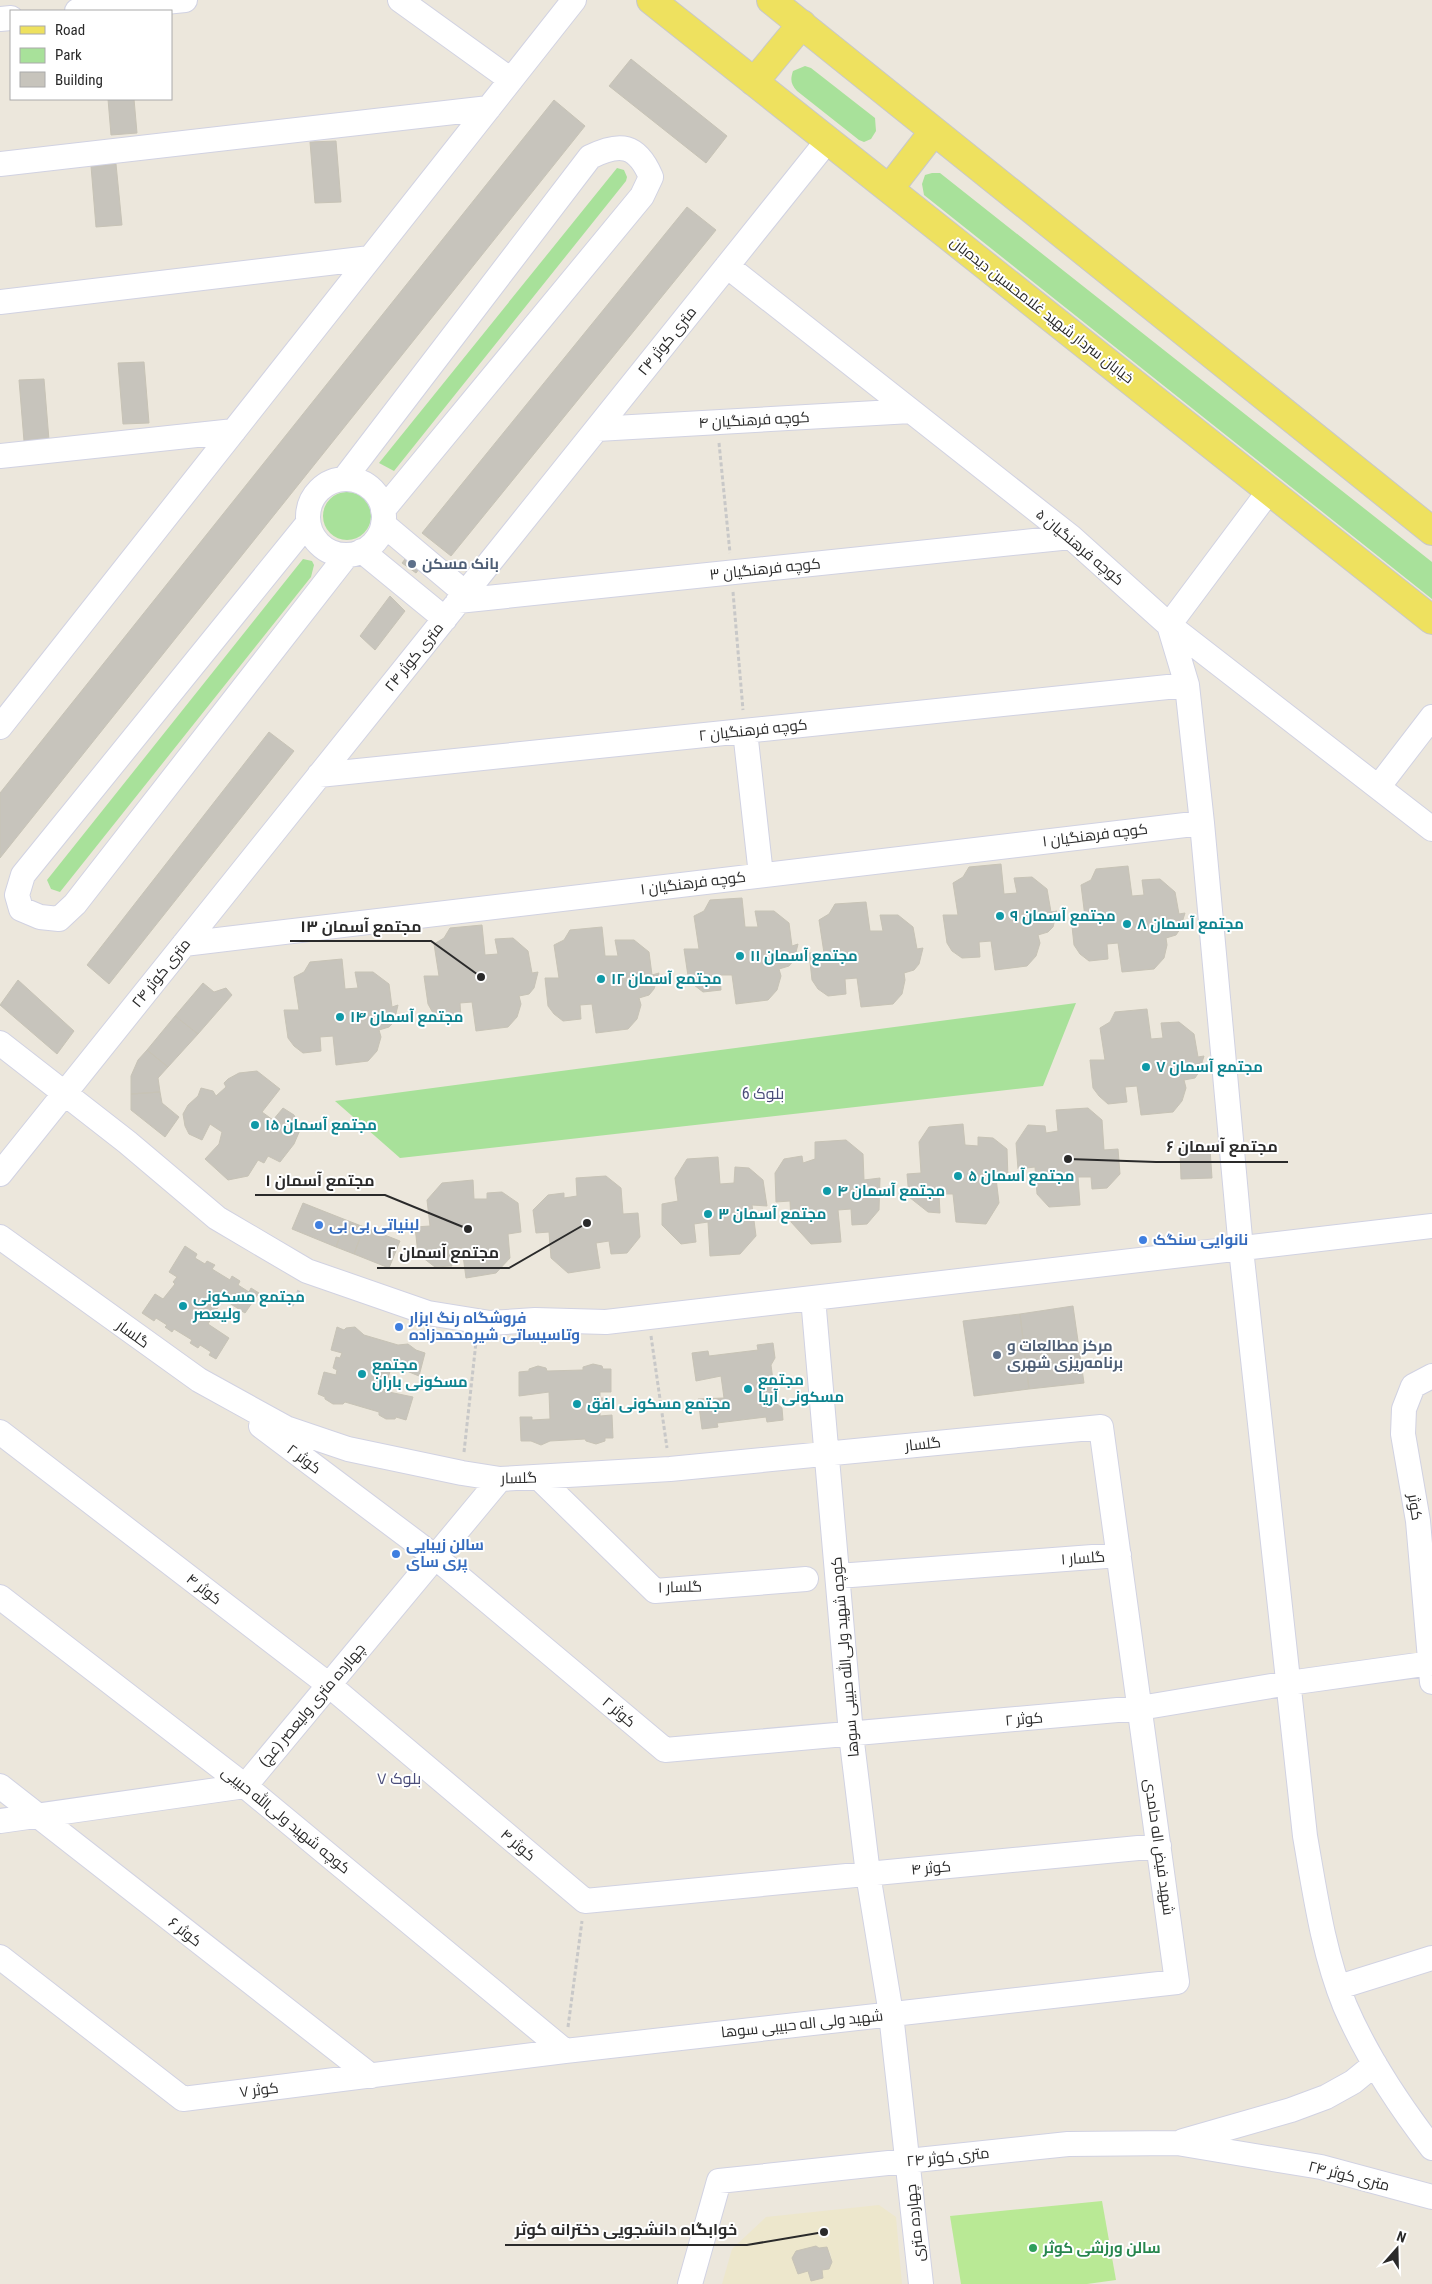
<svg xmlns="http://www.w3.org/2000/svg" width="1432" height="2284" font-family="'Roboto Condensed',Cairo,sans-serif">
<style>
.education{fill:#ede7cc;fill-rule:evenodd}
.green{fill:#a8e19a}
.pitch{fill:#b9e995}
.building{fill:#c7c4bc;stroke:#c7c3b6}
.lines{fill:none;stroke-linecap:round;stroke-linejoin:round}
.minor-casing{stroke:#d1d2e2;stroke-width:26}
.major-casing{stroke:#c8c8c8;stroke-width:30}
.path{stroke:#c8c8c8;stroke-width:3;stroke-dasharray:4 2.5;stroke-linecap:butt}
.minor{stroke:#fff;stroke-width:24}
.major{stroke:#eee15f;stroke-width:28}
.service-dot{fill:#5c6f8a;stroke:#fff;stroke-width:2}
.culture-dot{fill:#0f9aa8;stroke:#fff;stroke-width:2}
.shop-dot{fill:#3f7fe0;stroke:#fff;stroke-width:2}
.leisure-dot{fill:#2e9e5b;stroke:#fff;stroke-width:2}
.labels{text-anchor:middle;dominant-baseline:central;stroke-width:4;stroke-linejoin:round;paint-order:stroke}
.street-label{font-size:15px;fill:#2a2a2a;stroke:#fff}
.service-label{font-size:15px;font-weight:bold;fill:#4e5e75;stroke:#fff;text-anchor:start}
.culture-label{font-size:15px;font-weight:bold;fill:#0d838f;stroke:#fff;text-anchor:start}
.shop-label{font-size:15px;font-weight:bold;fill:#366cbe;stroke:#fff;text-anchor:start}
.leisure-label{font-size:15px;font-weight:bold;fill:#27864d;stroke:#fff;text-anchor:start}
.neighbourhood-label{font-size:16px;fill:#4b4d7a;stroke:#fff}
.leader{fill:none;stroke:#2a2a2a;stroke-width:2}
.callout-dot{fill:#2a2a2a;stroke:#fff;stroke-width:2}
.callout-label{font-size:16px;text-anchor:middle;font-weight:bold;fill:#2a2a2a;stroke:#fff;stroke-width:4;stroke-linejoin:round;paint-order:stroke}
</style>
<rect width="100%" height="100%" fill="#ece7dc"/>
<path class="education" d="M879 2205 896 2217 902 2284H722L732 2249 766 2217ZM816 2246 830 2252 832 2262 829 2269 822 2270 823 2278 811 2280 808 2271 798 2274 792 2258 796 2251Z"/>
<path class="green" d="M805 66 811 68 875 118 876 131 871 139 864 142 859 140 797 91C791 84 790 80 793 71Z
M617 168 624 170 627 177 626 181 394 471 379 463Z
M932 173H940L1432 562V599L924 195 922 184 925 175Z
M323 516a24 24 0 1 1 48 0a24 24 0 1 1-48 0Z
M303 559 312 561 314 565 311 577 60 892 51 889 47 880Z
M1076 1003 1043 1086 400 1158 335 1101Z"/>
<path class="pitch" d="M1102 2201 1116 2280 1087 2284H961L950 2216Z"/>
<path class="building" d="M631 59 727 136 706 163 609 86Z
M108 99H134L137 133 111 135Z
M554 100 585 126 0 858V793Z
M336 141 341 202 315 203 310 142Z
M116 164 122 225 96 227 91 166Z
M687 207 716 230 451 556 422 533Z
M144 362 149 423 123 424 118 363Z
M44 379 49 440 24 441 19 380Z
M409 554 422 565 416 573 402 563Z
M390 596 405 611 375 650 360 636Z
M269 732 294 751 109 984 87 965Z
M1001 864 1004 894 1017 893 1014 878 1032 877 1047 889 1051 912 1057 911 1053 927 1048 932 1038 935 1040 943 1036 956 1027 966 995 970 991 941 979 942 980 957 962 958 952 951 947 943 943 915H958L953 883 963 877 969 867Z
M1128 866 1132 896 1144 895 1142 880 1160 879 1175 892 1179 914 1185 913 1180 929 1176 935 1166 938 1167 945 1164 958 1154 969 1122 972 1118 943 1107 944 1108 959 1089 961 1080 954 1074 945 1071 917H1085L1081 885 1091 880 1096 869Z
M742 898 745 927H758L755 911H774L789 923 792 946 798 944 794 960 789 966 779 969 781 976 777 990 768 1000 736 1004 732 975H720L721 990 703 992 694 985 688 976 684 949H699L694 916 704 911 710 900Z
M866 902 870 931H883L880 915H898L913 927 917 949 923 948 919 964 914 970 904 973 905 980 902 994 893 1004 861 1007 857 978 845 979 846 994 828 996 818 989 812 980 809 953H824L819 920 829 914 835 904Z
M482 925 485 955 498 954 495 939 513 938 528 951 532 973 538 972 534 988 529 994 519 996 521 1004 517 1017 508 1027 476 1031 472 1002 460 1003 461 1018 443 1020 433 1013 428 1004 424 976H439L434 944 444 938 450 928Z
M602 927 605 956H618L615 940H634L649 952 652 975 659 973 654 989 649 995 639 998 641 1005 637 1019 628 1029 596 1033 592 1004 580 1005 581 1019 563 1021 554 1014 548 1006 545 978H559L554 945 564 940 570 930Z
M342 959 345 989 358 988 355 972H373L389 984 392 1007 398 1005 394 1022 389 1027 379 1030 381 1037 377 1051 368 1061 336 1065 333 1036 320 1037 321 1051 303 1053 294 1046 288 1038 284 1010H299L294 977 304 972 310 962Z
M18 980 74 1031 57 1054 0 1005Z
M203 983 214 992 226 988 232 995 198 1034 175 1016Z
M1147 1009 1151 1039 1163 1038 1161 1023 1179 1022 1194 1034 1198 1057 1204 1056 1199 1072 1195 1078 1184 1080 1186 1088 1182 1101 1173 1112 1141 1115 1137 1086 1125 1087 1127 1102 1108 1104 1099 1096 1093 1088 1090 1060H1105L1100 1028 1110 1022 1115 1012Z
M175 1016 198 1034 168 1067 147 1050Z
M147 1050 168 1067 158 1078 160 1092 131 1094V1076L138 1060Z
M257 1071 280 1089 262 1112 273 1120 283 1108 294 1115 300 1130 294 1144 280 1162 268 1156 264 1163 258 1160 248 1176 228 1180 205 1159 219 1144 222 1132 210 1124 202 1140 189 1134 185 1126 183 1114 188 1105 198 1096 201 1088 213 1091 216 1096 226 1087 224 1083 228 1079 239 1073Z
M160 1092 162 1103 179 1117 165 1137 131 1110V1094Z
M1088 1108 1102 1120 1104 1150 1118 1149 1120 1174 1107 1188 1092 1189 1091 1177H1078L1080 1205 1049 1207 1037 1194 1035 1167 1018 1169 1016 1143 1028 1125 1045 1126 1046 1133 1058 1131 1056 1110Z
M963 1124 965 1145 978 1146V1137L993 1138 1007 1149 1008 1179 996 1178 999 1203 986 1224 956 1222 953 1194H939L940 1213 928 1212 909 1197 907 1174 921 1173 919 1142 929 1127Z
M846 1140 863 1154 864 1180 880 1178 879 1210 867 1224 852 1225 851 1209 838 1210 841 1242 811 1244 791 1222 790 1201 776 1202 775 1173 784 1159 802 1156 803 1163 815 1159V1142Z
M1210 1149 1212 1178 1181 1179 1180 1151Z
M718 1157 720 1184 734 1183 735 1167 749 1168 763 1180 767 1206 752 1205 756 1236 740 1254 710 1256 708 1222 694 1224 696 1242 681 1244 662 1225V1204L678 1201 675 1178 687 1159Z
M606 1176 621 1188 623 1214 638 1213 640 1237 627 1253 611 1254 609 1241 596 1243 600 1268 568 1273 551 1258 549 1232 536 1233 533 1210 548 1195 564 1193V1198L577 1196 576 1178Z
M473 1180 474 1199H487V1193L502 1192 518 1203 521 1232 508 1234 510 1258 496 1273 466 1278 462 1248 448 1249 452 1266 435 1267 418 1254 415 1227 430 1226 427 1200 442 1183Z
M303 1203 346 1220 336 1247 292 1229Z
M346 1220 364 1227 354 1254 336 1247Z
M364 1227 400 1241 389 1268 354 1254Z
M185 1246 197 1254 195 1258 205 1264 207 1261 215 1265 212 1269 230 1280 232 1276 240 1281 238 1285 249 1292 251 1288 259 1293 245 1313 223 1299 208 1324 229 1338 216 1359 209 1355 211 1352 200 1345 198 1348 190 1343 192 1340 174 1329 172 1332 165 1327 167 1325 156 1318 154 1321 142 1313 155 1294 163 1299 175 1284 173 1282 177 1277 169 1272Z
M1073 1306 1084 1383 1029 1389 1020 1314Z
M1020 1314 1029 1389 974 1396 963 1321Z
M337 1327 344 1330 346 1328 355 1327 364 1335 398 1345 408 1344 416 1350 425 1353 419 1376 392 1365 384 1391 413 1397 406 1420 396 1417 395 1419H386L379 1415V1412L345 1402 343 1404H333L325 1399V1397L318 1394 324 1372 336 1375 337 1370 333 1368 336 1357 340 1358 342 1353 331 1350Z
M773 1343 775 1358 771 1365 776 1403 782 1408 783 1420 767 1422 766 1417 717 1423 718 1427 702 1429 698 1399 724 1398 721 1376 696 1381 692 1353 708 1351 709 1356 758 1350 757 1345Z
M593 1364 602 1366 603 1369H611V1392H600V1398H604L605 1410H600V1416L612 1415 613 1438H605V1441L596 1444 586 1441 585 1439 550 1441 541 1445 531 1441H521L520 1417H532V1420L550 1419 549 1392 519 1396V1372L529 1371V1369L538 1366 546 1368 547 1371 583 1370V1367Z
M816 2246 819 2248 827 2247 832 2262 829 2269 822 2270 823 2278 811 2281 808 2271 798 2274 792 2258 796 2251Z"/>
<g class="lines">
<defs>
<path id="minor" d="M400 0 511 80
M77 11 185 0
M0 19 11 18
M0 164 489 108
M727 266 1071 537 1169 625 1432 829
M0 302 370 258
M597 429 911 411
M0 456 234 431
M344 479 590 157C620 142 637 144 651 177L642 196 383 510
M308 517a38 38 0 1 1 76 0a38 38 0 1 1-76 0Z
M1269 491 1169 625 1187 685 1202 823 1241 1249 1305 1836C1315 1893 1323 1952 1345 2006 1367 2057 1398 2104 1432 2148
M308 523 23 875 17 895 21 909 40 917 59 919 75 904 347 555
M383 524 465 593
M362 551 445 619
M458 601 1071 537
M0 727 574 0
M745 731 761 875
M319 775 1187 685
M1379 786 1432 717
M184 944 1202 823
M0 1043 127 1142 217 1218 307 1271 428 1313 490 1323 535 1320 606 1322 1432 1226
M0 1174 828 140
M0 1237 199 1380 286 1428 348 1449 462 1473 500 1479 670 1469 1101 1427 1177 1982 565 2051 183 2099 0 1957
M813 1298 851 1734 868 1874 891 2014 921 2284
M1432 1376 1413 1386 1404 1409 1403 1434 1418 1521 1432 1682
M261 1426 434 1556 665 1750 1140 1708 1289 1683 1432 1663
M0 1432 329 1685 585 1901 1159 1846
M539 1478 655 1591 806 1579
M838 1576 1119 1555
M0 1597 245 1786 565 2051
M0 1786 371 2076
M0 1821 245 1786 500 1479
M1339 1987 1432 1958
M1183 2141 1291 2110 1326 2097 1353 2082 1375 2064
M690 2284 719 2181 1068 2144 1177 2143 1321 2167 1432 2197"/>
<path id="major" d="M651 0 1432 620
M771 0 1432 531
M754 82 802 24
M889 189 934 131"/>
</defs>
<use href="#minor" class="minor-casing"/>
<use href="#major" class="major-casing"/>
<path class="path" d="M719 443 730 553
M733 592 743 710
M292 1306 299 1290
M651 1336 667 1448
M464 1452 476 1342
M568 2027 582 1921"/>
<use href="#minor" class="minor"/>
<use href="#major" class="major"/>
</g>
<g class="service-dot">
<circle cx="412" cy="564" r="5"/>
<circle cx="997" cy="1355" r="5"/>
</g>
<g class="culture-dot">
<circle cx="1000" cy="916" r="5"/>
<circle cx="1127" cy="924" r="5"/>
<circle cx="740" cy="956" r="5"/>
<circle cx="601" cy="979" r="5"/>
<circle cx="340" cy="1017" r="5"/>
<circle cx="1146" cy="1067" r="5"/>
<circle cx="255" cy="1125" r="5"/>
<circle cx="958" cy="1176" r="5"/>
<circle cx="827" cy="1191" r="5"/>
<circle cx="708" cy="1214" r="5"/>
<circle cx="183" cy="1306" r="5"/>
<circle cx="362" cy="1374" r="5"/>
<circle cx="748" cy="1389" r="5"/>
<circle cx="577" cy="1404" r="5"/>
</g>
<g class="shop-dot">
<circle cx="319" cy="1225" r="5"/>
<circle cx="1143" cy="1240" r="5"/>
<circle cx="399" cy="1327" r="5"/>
<circle cx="396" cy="1554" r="5"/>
</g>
<circle class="leisure-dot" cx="1033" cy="2248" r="5"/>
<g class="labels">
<g class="street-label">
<text transform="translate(1042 310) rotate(38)">خیابان سردار شهید غلامحسین دیده‌بان</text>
<text transform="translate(667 341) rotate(-51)">۲۴ متری کوثر</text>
<text transform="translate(754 420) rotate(-3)">کوچه فرهنگیان ۴</text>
<text transform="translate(1080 547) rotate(40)">کوچه فرهنگیان ۵</text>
<text transform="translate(765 569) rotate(-6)">کوچه فرهنگیان ۳</text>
<text transform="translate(414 657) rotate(-51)">۲۴ متری کوثر</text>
<text transform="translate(753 730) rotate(-6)">کوچه فرهنگیان ۲</text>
<text transform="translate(1095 835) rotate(-7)">کوچه فرهنگیان ۱</text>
<text transform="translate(693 883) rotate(-7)">کوچه فرهنگیان ۱</text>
<text transform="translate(161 973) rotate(-51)">۲۴ متری کوثر</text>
<text transform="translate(133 1334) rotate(36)">گلسار</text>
<text transform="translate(923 1444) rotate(-6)">گلسار</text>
<text transform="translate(304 1459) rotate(37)">کوثر ۲</text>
<text transform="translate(519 1478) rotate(-1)">گلسار</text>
<text transform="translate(1415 1507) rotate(81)">کوثر</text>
<text transform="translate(1083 1558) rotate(-4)">گلسار ۱</text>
<text transform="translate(680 1587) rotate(-1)">گلسار ۱</text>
<text transform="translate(204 1589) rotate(38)">کوثر ۴</text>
<text transform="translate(845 1657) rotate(-95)">کوچه شهید ولی‌الله حبیبی سوها</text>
<text transform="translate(312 1705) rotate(-50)">چهارده متری ولیعصر (عج)</text>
<text transform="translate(619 1712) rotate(40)">کوثر ۲</text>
<text transform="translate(1024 1719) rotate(-5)">کوثر ۲</text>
<text transform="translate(286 1820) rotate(39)">کوچه شهید ولی‌الله حبیبی</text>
<text transform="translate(518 1845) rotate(40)">کوثر ۴</text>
<text transform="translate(1159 1847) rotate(82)">شهید فیض اله حامدی</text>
<text transform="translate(931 1868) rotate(-5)">کوثر ۴</text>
<text transform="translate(185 1932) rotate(38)">کوثر ۶</text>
<text transform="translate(802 2024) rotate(-6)">شهید ولی اله حبیبی سوها</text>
<text transform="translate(259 2090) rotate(-7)">کوثر ۷</text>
<text transform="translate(948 2157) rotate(-6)">۲۴ متری کوثر</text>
<text transform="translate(1349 2176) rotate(14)">۲۴ متری کوثر</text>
<text transform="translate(915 2223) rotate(-96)">چهارده متری</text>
</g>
<g class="service-label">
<text x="422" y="564">بانک مسکن</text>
<text x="1007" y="1346">مرکز مطالعات و<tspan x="1007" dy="17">برنامه‌ریزی شهری</tspan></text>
</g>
<g class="culture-label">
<text x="1010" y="916">مجتمع آسمان ۹</text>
<text x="1137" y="924">مجتمع آسمان ۸</text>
<text x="750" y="956">مجتمع آسمان ۱۱</text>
<text x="611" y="979">مجتمع آسمان ۱۲</text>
<text x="350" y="1017">مجتمع آسمان ۱۴</text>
<text x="1156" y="1067">مجتمع آسمان ۷</text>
<text x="265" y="1125">مجتمع آسمان ۱۵</text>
<text x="968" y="1176">مجتمع آسمان ۵</text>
<text x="837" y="1191">مجتمع آسمان ۴</text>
<text x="718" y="1214">مجتمع آسمان ۳</text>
<text x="193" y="1297">مجتمع مسکونی<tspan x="193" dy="17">ولیعصر</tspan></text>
<text x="372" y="1365">مجتمع<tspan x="372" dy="17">مسکونی باران</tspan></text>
<text x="758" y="1380">مجتمع<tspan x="758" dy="17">مسکونی آریا</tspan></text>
<text x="587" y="1404">مجتمع مسکونی افق</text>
</g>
<g class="shop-label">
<text x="329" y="1225">لبنیاتی بی بی</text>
<text x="1153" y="1240">نانوایی سنگک</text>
<text x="409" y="1318">فروشگاه رنگ ابزار<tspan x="409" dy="17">وتاسیساتی شیرمحمدزاده</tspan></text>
<text x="406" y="1545">سالن زیبایی<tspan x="406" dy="17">پری سای</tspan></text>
</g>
<g class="leisure-label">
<text x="1043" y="2248">سالن ورزشی کوثر</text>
</g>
<g class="neighbourhood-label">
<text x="763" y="1093">بلوک 6</text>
<text x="399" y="1778">بلوک ۷</text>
</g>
</g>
<path class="leader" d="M481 977L431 941H290M1068 1159L1156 1162H1288M468 1229L385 1195H255M587 1223L509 1268H377M824 2232L747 2245H505"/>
<g class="callout-dot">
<circle cx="481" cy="977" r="5"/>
<circle cx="1068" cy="1159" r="5"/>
<circle cx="468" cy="1229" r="5"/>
<circle cx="587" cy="1223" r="5"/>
<circle cx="824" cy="2232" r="5"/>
</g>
<g class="callout-label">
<text x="361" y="932">مجتمع آسمان ۱۳</text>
<text x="1222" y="1152">مجتمع آسمان ۶</text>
<text x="320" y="1186">مجتمع آسمان ۱</text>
<text x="443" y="1258">مجتمع آسمان ۲</text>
<text x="626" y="2235">خوابگاه دانشجویی دخترانه کوثر</text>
</g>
<rect x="10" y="10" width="162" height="90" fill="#ffffff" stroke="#aaaaaa"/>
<rect x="20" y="26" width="25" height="8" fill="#eee15f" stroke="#aaaaaa"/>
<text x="55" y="35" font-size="15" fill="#2a2a2a">Road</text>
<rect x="20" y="48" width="25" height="15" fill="#a8e19a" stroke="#aaaaaa"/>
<text x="55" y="60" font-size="15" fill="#2a2a2a">Park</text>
<rect x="20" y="72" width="25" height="15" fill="#c7c4bc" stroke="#aaaaaa"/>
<text x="55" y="85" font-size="15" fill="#2a2a2a">Building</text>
<g transform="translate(1397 2249) rotate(20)" stroke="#ffffff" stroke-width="4" paint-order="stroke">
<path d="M0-4L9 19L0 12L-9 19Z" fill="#2a2a2a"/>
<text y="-8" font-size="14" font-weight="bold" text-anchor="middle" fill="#2a2a2a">N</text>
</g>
</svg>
